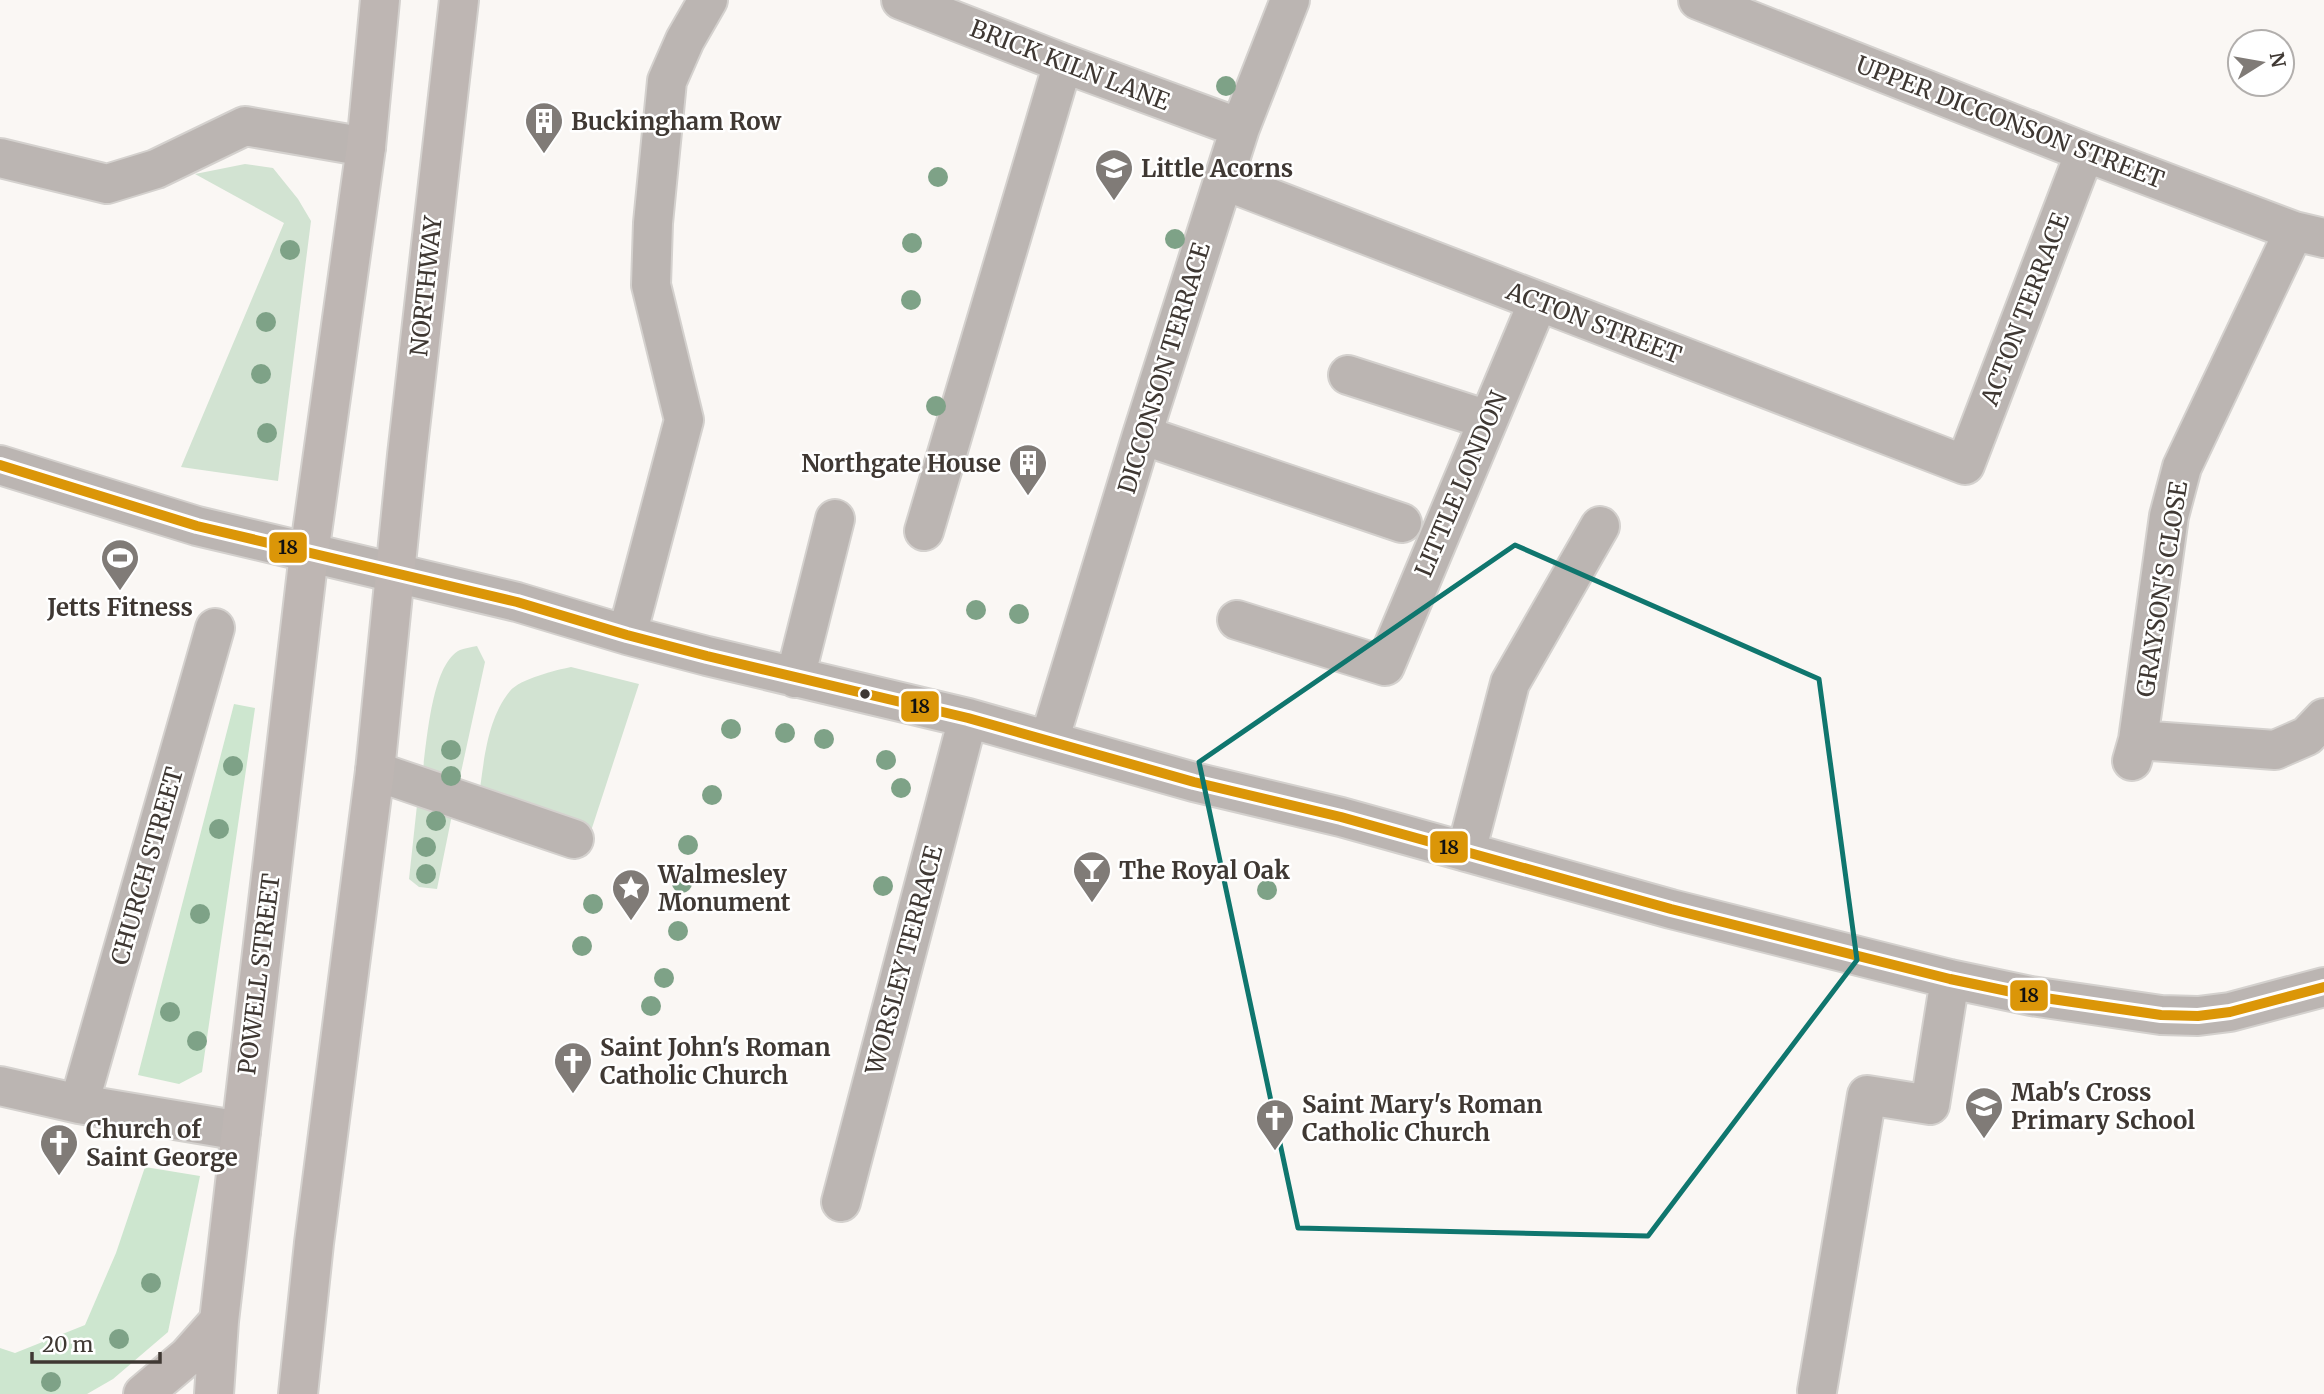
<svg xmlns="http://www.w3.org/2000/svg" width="2324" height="1394" font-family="Merriweather,serif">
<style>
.green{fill:#d2e3d2}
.forest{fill:#cde6cf}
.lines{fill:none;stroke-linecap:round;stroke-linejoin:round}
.minor-casing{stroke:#d4d1ce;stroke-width:42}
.major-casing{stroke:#d4d1ce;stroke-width:42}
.minor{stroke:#bbb5b2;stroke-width:38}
.major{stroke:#beb6b3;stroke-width:38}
.bus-1-casing{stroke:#fff;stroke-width:16}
.bus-1{stroke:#db9608;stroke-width:10}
.tree{fill:#7ea287}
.marked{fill:none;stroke:#0f766e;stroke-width:5;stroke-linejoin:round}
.bus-dot{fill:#3f3833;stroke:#fff;stroke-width:2.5}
.labels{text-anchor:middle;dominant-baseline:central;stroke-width:5;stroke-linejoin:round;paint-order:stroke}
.street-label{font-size:24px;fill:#3f3833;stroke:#fff}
.poi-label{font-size:24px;font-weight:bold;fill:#3f3833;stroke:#fff;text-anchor:start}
.line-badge{stroke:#fff;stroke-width:2.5}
.pale-badge-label{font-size:19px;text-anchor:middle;font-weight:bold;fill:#111}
</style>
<rect width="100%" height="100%" fill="#faf7f4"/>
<path class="green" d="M245 164 273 168 298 199 311 221 278 481 181 467 284 223 195 174Z
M477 646 485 662 458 786 423 769C427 741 432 663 460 650 465 648 472 647 477 646Z
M571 667 639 684 591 831 479 796C484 761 487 719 510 691 520 679 556 670 571 667Z
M417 805 453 810 437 889 419 887 409 879Z"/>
<path class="forest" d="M234 704 255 708 202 1072 179 1084 138 1075Z
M145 1167 200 1176 168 1332 113 1379 87 1394H0V1348L15 1353 85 1325 116 1253Z"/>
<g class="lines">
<defs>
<path id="minor" d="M901 0 1063 63 1240 128
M1698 0 2085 152 2294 231 2324 238
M0 158 107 184 156 169 245 126 366 147
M1223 180 1965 465 2085 152
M1348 375 1488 420
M1142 435 1402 523
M0 465 197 526 517 602 627 635 707 656 968 718 1194 782 1341 817 1671 909 1950 979 2031 996 2161 1015 2198 1016 2230 1012 2324 987
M924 531 1063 63
M1237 620 1385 666 1538 302
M627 635 684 420 651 285 653 223 667 81 685 40 708 0
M795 678 835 519
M2138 740 2275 750 2307 736 2324 718
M1049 741 1142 435 1240 128 1290 0
M2132 761 2138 740 2169 516 2182 467 2294 231
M375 771 574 839
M1466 852 1510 683 1600 526
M0 1086 79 1104 241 1131
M79 1104 215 628
M841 1202 968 718
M1817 1391 1867 1095 1930 1105 1950 979"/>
<path id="major" d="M143 1394 188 1356 219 1321
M214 1394 219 1321 241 1131 309 554 366 147 380 0
M298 1394 314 1243 375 771 407 455 459 0"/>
</defs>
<use href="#minor" class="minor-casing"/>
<use href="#major" class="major-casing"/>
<use href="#minor" class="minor"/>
<use href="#major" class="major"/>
<defs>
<path id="bus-1" d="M0 465 197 526 517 602 627 635 707 656 968 718 1194 782 1341 817 1671 909 1950 979 2031 996 2161 1015 2198 1016 2230 1012 2324 987"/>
</defs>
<use href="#bus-1" class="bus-1-casing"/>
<use href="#bus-1" class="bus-1"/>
</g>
<g class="tree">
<circle cx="1226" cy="86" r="10"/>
<circle cx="938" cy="177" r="10"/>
<circle cx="1175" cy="239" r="10"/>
<circle cx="912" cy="243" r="10"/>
<circle cx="290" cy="250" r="10"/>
<circle cx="911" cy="300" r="10"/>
<circle cx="266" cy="322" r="10"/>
<circle cx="261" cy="374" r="10"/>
<circle cx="936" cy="406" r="10"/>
<circle cx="267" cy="433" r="10"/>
<circle cx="976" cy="610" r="10"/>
<circle cx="1019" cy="614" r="10"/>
<circle cx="731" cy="729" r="10"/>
<circle cx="785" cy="733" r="10"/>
<circle cx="824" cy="739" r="10"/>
<circle cx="451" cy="750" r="10"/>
<circle cx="886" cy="760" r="10"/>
<circle cx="233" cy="766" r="10"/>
<circle cx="451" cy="776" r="10"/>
<circle cx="901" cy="788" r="10"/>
<circle cx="712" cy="795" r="10"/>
<circle cx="436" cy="821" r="10"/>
<circle cx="219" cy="829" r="10"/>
<circle cx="688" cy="845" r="10"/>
<circle cx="426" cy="847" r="10"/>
<circle cx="426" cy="874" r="10"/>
<circle cx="682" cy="883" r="10"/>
<circle cx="883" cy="886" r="10"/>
<circle cx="1267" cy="890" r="10"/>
<circle cx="593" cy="904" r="10"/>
<circle cx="200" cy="914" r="10"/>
<circle cx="678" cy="931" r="10"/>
<circle cx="582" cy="946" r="10"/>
<circle cx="664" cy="978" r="10"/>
<circle cx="651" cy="1006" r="10"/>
<circle cx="170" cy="1012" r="10"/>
<circle cx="197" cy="1041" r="10"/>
<circle cx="151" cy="1283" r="10"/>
<circle cx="119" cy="1339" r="10"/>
<circle cx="51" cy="1382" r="10"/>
</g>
<path class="marked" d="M1515 545 1819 679 1857 960 1648 1236 1298 1228 1199 762Z"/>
<defs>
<symbol id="building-pin" viewBox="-11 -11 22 30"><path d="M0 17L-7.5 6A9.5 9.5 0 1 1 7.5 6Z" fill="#807b77" stroke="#fff"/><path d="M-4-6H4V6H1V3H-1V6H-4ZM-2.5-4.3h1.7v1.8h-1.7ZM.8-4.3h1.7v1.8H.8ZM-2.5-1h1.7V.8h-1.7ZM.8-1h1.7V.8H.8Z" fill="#fff"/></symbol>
<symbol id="school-pin" viewBox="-11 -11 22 30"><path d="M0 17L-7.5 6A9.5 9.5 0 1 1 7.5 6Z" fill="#807b77" stroke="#fff"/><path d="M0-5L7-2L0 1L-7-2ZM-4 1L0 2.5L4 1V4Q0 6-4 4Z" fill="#fff"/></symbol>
<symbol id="stadium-pin" viewBox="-11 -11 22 30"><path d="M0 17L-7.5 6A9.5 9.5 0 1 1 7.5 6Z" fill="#807b77" stroke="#fff"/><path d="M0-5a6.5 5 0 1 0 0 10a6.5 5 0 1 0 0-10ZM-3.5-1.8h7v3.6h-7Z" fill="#fff"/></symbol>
<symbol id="bar-pin" viewBox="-11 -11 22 30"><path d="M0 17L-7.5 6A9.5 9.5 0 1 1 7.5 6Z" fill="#807b77" stroke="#fff"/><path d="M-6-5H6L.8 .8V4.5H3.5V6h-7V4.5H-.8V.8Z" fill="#fff"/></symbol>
<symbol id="sight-pin" viewBox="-11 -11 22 30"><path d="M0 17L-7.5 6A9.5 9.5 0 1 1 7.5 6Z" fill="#807b77" stroke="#fff"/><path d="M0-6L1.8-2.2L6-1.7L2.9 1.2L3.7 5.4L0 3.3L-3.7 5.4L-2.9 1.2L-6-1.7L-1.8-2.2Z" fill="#fff"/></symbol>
<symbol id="church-pin" viewBox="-11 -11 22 30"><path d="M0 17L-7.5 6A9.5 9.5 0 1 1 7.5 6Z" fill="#807b77" stroke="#fff"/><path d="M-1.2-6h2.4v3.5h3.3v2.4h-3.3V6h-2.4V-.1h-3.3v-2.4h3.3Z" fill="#fff"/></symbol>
</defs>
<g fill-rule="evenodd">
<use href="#building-pin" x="522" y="99" width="44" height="60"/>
<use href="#school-pin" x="1092" y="146" width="44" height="60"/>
<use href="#building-pin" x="1006" y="441" width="44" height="60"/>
<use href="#stadium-pin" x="98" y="536" width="44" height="60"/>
<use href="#bar-pin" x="1070" y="848" width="44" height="60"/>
<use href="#sight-pin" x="609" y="866" width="44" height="60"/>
<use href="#church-pin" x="551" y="1039" width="44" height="60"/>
<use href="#school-pin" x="1962" y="1084" width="44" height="60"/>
<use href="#church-pin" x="1253" y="1096" width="44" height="60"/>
<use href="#church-pin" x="37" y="1121" width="44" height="60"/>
</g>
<circle class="bus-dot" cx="865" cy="694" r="6"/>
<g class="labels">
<g class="street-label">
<text transform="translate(1070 65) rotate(21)">BRICK KILN LANE</text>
<text transform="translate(2010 122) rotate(21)">UPPER DICCONSON STREET</text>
<text transform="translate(426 286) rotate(-84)">NORTHWAY</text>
<text transform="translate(2025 309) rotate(-69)">ACTON TERRACE</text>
<text transform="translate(1594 323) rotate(21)">ACTON STREET</text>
<text transform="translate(1164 368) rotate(-73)">DICCONSON TERRACE</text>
<text transform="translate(1461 484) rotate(-67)">LITTLE LONDON</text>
<text transform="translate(2162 589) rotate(-81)">GRAYSON'S CLOSE</text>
<text transform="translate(147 866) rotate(-74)">CHURCH STREET</text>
<text transform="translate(904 960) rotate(-75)">WORSLEY TERRACE</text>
<text transform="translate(259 974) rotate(-83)">POWELL STREET</text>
</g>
<g class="poi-label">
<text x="571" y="121">Buckingham Row</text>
<text x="1141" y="168">Little Acorns</text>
<text x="1001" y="463" text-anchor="end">Northgate House</text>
<text x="120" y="607" text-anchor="middle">Jetts Fitness</text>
<text x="1119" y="870">The Royal Oak</text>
<text x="658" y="874">Walmesley<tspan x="658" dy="28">Monument</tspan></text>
<text x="600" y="1047">Saint John's Roman<tspan x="600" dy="28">Catholic Church</tspan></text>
<text x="2011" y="1092">Mab's Cross<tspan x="2011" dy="28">Primary School</tspan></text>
<text x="1302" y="1104">Saint Mary's Roman<tspan x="1302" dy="28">Catholic Church</tspan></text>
<text x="86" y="1129">Church of<tspan x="86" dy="28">Saint George</tspan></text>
</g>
</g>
<g class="line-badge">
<rect x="268" y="531" width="40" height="33" rx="7" fill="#db9608"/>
<rect x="900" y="690" width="40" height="33" rx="7" fill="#db9608"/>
<rect x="1429" y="830" width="40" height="34" rx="7" fill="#db9608"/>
<rect x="2009" y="979" width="40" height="33" rx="7" fill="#db9608"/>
</g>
<g class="pale-badge-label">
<text x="288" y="554">18</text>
<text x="920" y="713">18</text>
<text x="1449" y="854">18</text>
<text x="2029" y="1002">18</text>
</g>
<g transform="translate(2261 63) rotate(79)"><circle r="33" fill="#ffffff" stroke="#b2afad" stroke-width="2"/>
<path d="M0-5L12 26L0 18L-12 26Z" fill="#807b77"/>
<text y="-10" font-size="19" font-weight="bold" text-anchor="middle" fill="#3f3833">N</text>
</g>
<path d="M32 1352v10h128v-10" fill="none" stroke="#3f3833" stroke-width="3.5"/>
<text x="42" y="1352" font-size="21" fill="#3f3833" stroke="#ffffff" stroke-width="5" paint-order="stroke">20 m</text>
</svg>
